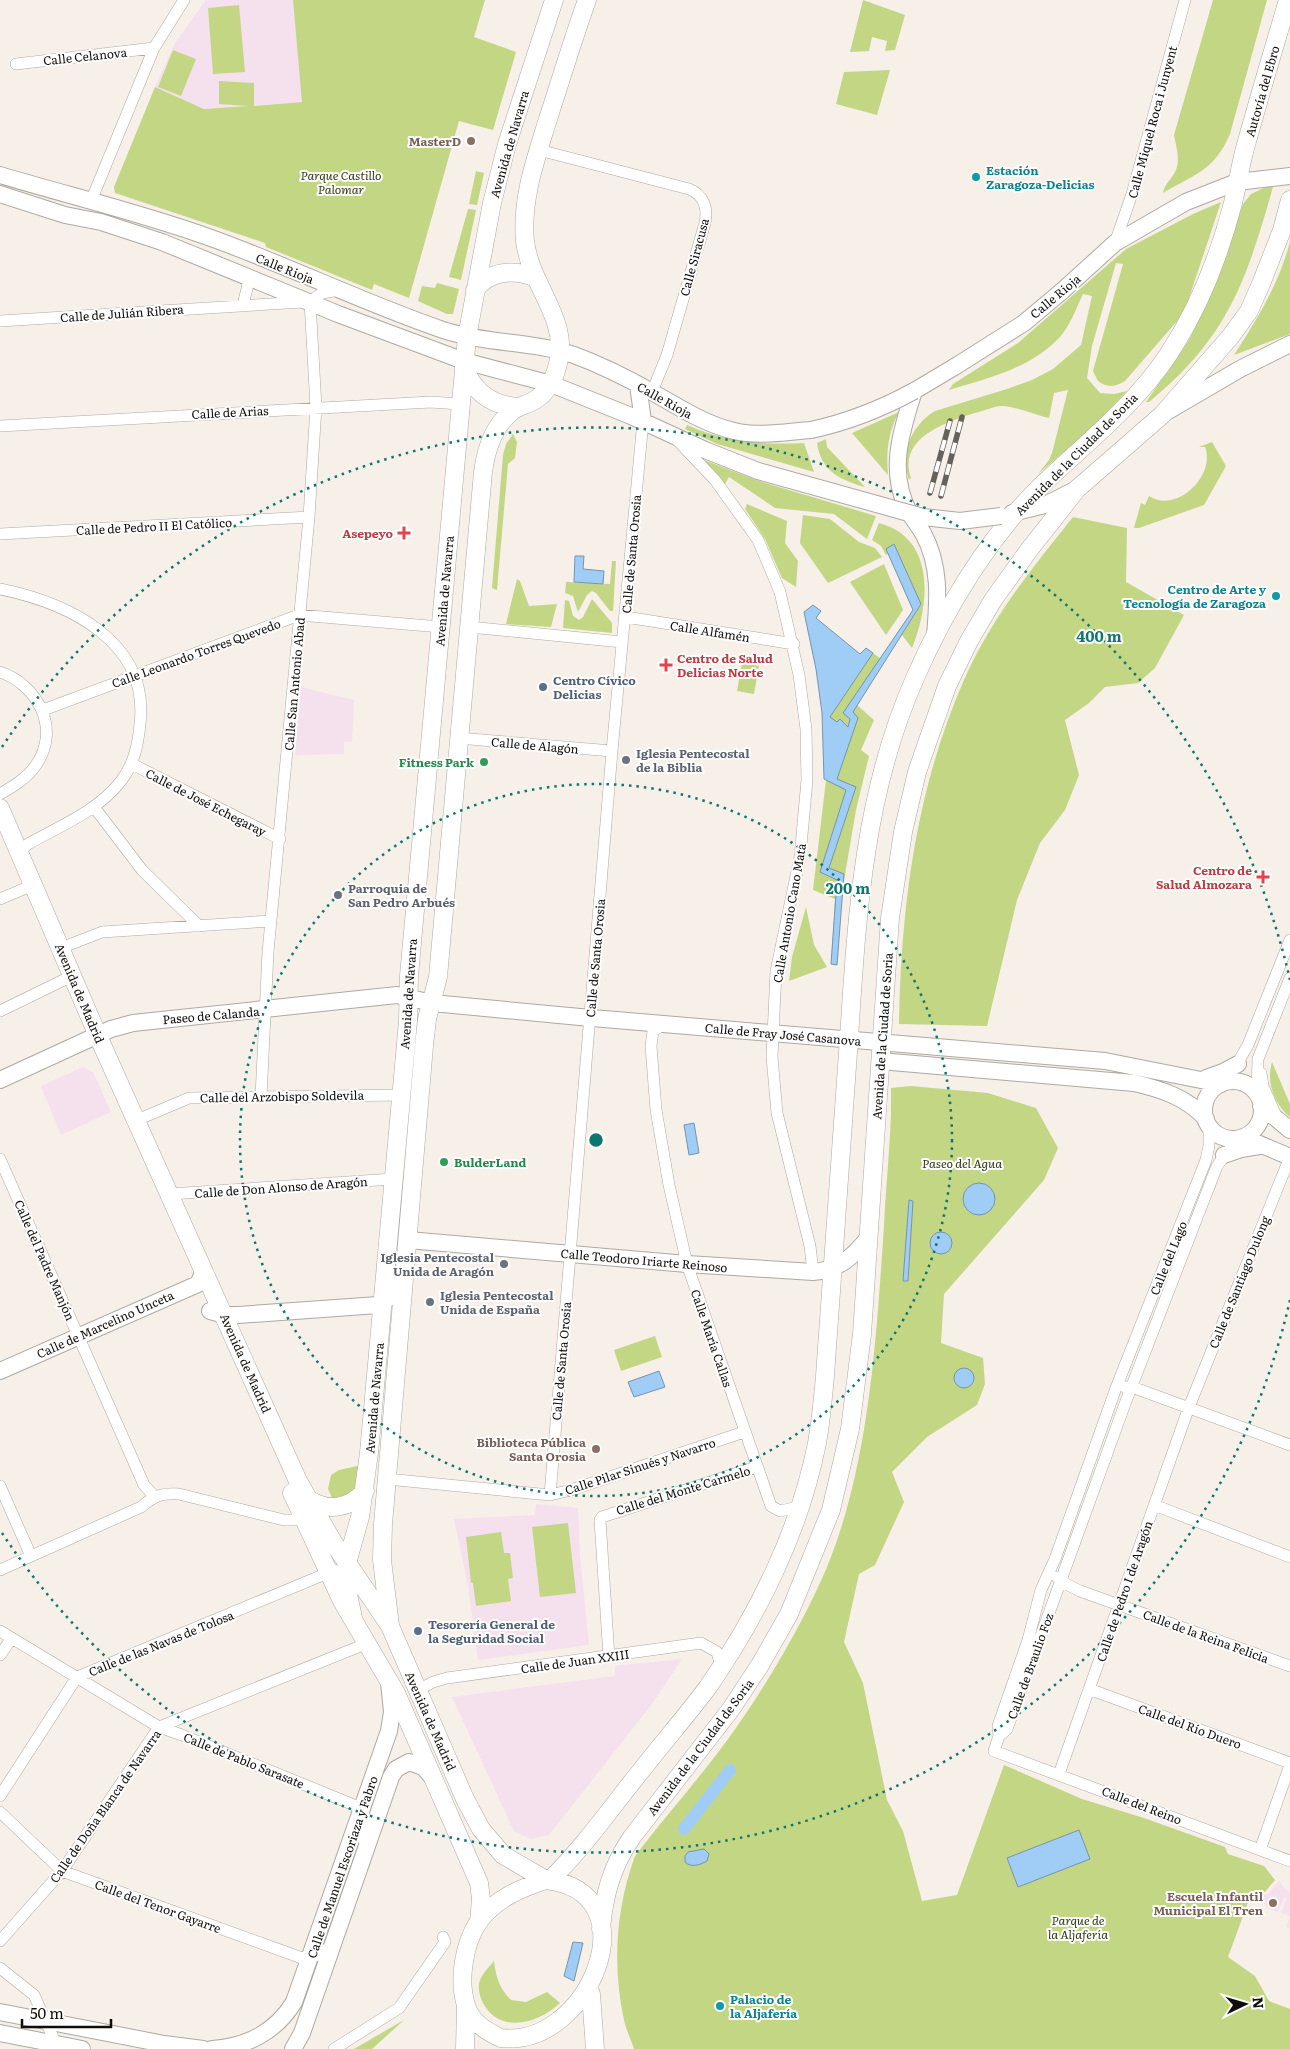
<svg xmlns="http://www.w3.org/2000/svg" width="1290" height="2049" font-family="Literata,serif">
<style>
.education{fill:#f5e0ee}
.green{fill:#c3d684}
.water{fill:#a0cdf6;stroke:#7594b0}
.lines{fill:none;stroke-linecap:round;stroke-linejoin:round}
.canal{stroke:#a0cdf6;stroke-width:12}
.street-casing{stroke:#aea9a2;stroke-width:12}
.secondary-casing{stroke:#aea9a2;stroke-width:18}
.primary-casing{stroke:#aea9a2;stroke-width:19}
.street{stroke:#fff;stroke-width:11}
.secondary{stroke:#fff;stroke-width:16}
.primary{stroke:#fff;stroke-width:18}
.rail-casing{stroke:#65615d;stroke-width:5.5}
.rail{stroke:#fefefe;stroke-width:4;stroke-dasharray:11;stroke-linecap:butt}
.secondary-bridge-casing{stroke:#aea9a2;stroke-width:18;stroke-linecap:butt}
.secondary-bridge{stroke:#fff;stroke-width:16}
.ring{fill:none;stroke:#0f766e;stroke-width:2.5;stroke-dasharray:2.5 5}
.education-dot{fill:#8d6e63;stroke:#fefefe;stroke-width:2}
.culture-dot{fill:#0f9aa8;stroke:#fefefe;stroke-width:2}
.health-dot{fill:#e0444e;stroke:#fefefe;stroke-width:2}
.service-dot{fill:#5c6f8a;stroke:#fefefe;stroke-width:2}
.worship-dot{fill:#6b7280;stroke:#fefefe;stroke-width:2}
.leisure-dot{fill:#2e9e5b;stroke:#fefefe;stroke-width:2}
.labels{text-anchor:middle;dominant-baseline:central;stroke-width:4;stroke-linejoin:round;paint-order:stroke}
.street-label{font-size:12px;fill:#100e0b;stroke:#fefefe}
.education-label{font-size:12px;font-weight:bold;fill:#785e54;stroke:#fefefe;text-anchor:end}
.culture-label{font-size:12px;font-weight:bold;fill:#0d838f;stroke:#fefefe;text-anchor:start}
.park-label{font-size:12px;font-style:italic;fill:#333b13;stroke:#fefefe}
.health-label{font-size:12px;font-weight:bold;fill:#be3a42;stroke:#fefefe;text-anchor:end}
.service-label{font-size:12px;font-weight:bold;fill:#4e5e75;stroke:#fefefe;text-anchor:start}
.worship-label{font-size:12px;font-weight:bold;fill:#5b616d;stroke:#fefefe;text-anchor:start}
.leisure-label{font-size:12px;font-weight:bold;fill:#27864d;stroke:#fefefe;text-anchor:end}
.centre{fill:#0f766e;stroke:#fefefe;stroke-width:2.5}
.ring-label{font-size:15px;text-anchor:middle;font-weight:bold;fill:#0f766e;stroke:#fefefe;stroke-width:4;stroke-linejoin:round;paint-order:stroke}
</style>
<rect width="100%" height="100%" fill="#f6f0e9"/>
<path class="education" d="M206 0H293L303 102 204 109 155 87 175 43Z
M301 687 354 700 352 742H344V754L295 755Z
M83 1067 93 1072 111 1112 61 1135 41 1086Z
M536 1504 578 1508 580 1556 589 1645 478 1660 468 1586 454 1519 535 1515Z
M682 1659 652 1704 549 1835 531 1839 514 1831 452 1697 615 1676V1666Z
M1279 1881 1286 1890 1290 1892V1929L1286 1927 1290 1916 1281 1913 1287 1898 1284 1897 1278 1912 1267 1908 1260 1896 1269 1893Z"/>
<path class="green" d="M293 0H485L474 37 516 52 493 130 459 121 409 298 374 284 372 290 266 247 265 243 115 193 114 187 155 87 204 109 248 106 219 104V81L254 83V106L302 102Z
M863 0 905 15 895 50 885 51 887 41 872 37 869 51 850 52Z
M1213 0H1267L1230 134C1214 171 1195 174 1163 193 1165 183 1171 180 1175 172 1181 161 1176 146 1174 135Z
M239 5 245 72 213 74 208 8Z
M173 50 196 59 181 96 158 87Z
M890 70 877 115 836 104 844 72Z
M476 171 484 173 477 205 469 204Z
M1266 187H1273C1246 282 1228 337 1149 402H1146L1189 340 1217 281 1243 204 1251 194Z
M1221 202 1187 304 1178 320 1125 381C1116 387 1107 388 1098 381L1093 371 1123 264 1116 263 1092 346 1087 378 1100 393 1114 394 1127 391 1088 431 1038 474 1049 460 1052 453 1068 390 1054 393 1049 418C1037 415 1012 405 1000 406 992 407 983 411 975 413 945 422 897 439 911 478L909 480C900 452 911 426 935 411L1007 389 1032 380 1053 369 1081 345 1092 296 1083 294C1076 309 1070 326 1059 338 1029 369 988 378 949 390L953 384 1018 343 1126 249 1193 214Z
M468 209 476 210 461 280 449 277Z
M1290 242V334L1234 355C1257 319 1279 284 1290 242Z
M437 283 459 289 453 314H447L418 301 422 286 435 288Z
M899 412C888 432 886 452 888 475L852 433Z
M687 425C725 442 763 445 804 443L814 472 717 444 685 429Z
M513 434 517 442 515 458 508 464 497 590 492 588 503 455 506 444Z
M826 439 827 447 865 487C840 480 821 471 817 443Z
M1212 442 1226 466 1204 505 1139 528H1134L1141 503 1145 505 1149 496C1176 514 1216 476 1205 447H1199Z
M704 460 759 481 876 516 867 539 834 514 775 508 729 477 725 484Z
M747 504 787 521 785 543 798 561 796 587 782 578 765 539 745 509Z
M803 515 830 519 859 542 875 548 882 557 828 583 800 543Z
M1073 517 1127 528 1126 582 1184 615 1155 668 1138 683 1105 687 1089 703 1065 720 1079 775 1065 810 1040 843 1017 900 987 1026 899 1024C901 906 916 789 964 680 990 620 1032 568 1073 517Z
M879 523C936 538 930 604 912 648L902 635 921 604 886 549 888 554 886 555 881 546 872 540Z
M612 561H616L613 611H610L596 593 592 591 587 595 578 612 573 596 565 593 566 582 610 584Z
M884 564 903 610 886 635 850 582Z
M517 579 520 581 529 606 557 604 551 627 506 624Z
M592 599 612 623V633L563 628 565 600 569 601 573 616 579 620 583 617Z
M873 653 881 659 869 687 857 705 874 720 861 750 869 756 856 810 843 886 837 965 831 964 835 899 813 890 826 780 829 781 840 720 837 723 830 717Z
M742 663 759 666 754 694 737 691Z
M806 907 814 945 827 967 789 981 792 957Z
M1272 1062 1290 1104V1117C1274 1104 1266 1082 1272 1062Z
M911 1086 988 1093 1036 1108 1058 1148 1044 1180 944 1294 941 1343 983 1358 985 1384 977 1405 927 1437 892 1472 904 1502 875 1565 859 1574 844 1642 863 1683 887 1800 903 1831 922 1901 957 1895 1004 1765 1082 1799 1144 1818 1225 1847 1228 1854 1264 1866 1275 1880 1265 1892 1250 1897 1228 1957 1255 1976 1269 2001 1290 2009V2049H634C631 2039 626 2030 624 2020 612 1966 616 1907 635 1856 668 1813 705 1772 736 1728 768 1682 797 1633 820 1583 869 1477 876 1341 884 1226 886 1180 892 1133 891 1088Z
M655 1336 662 1357 621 1371 614 1350Z
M362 1465 355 1491 334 1502 328 1489 331 1475 339 1470Z
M568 1523 576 1593 540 1597 532 1527Z
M501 1532 504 1553H510L513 1578 508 1579 511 1601 476 1606 473 1583H471L466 1537Z
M494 1961C496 1977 499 1988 511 2000L526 2002 547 1992 560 2003C539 2023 500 2035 483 2003 480 1997 478 1990 479 1984 480 1976 489 1967 494 1961Z
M404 2020 372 2049H354Z"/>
<path class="water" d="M894 544 921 604 853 712 858 718 837 779 856 787 829 868 844 874 837 965 831 964 837 880 820 872 846 790 824 779 822 713 816 669 804 612 813 605 821 611 816 618 860 654 866 648 873 653 830 717 837 722 840 719 848 727 850 719 843 713 913 610 886 549Z
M575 556H584L583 569 604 571 603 584 574 582Z
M694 1123 699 1153 689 1155 684 1125Z
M963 1199a16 16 0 1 1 32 0a16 16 0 1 1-32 0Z
M909 1200 913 1201 908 1281H903Z
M930 1243a11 11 0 1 1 22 0a11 11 0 1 1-22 0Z
M954 1378a10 10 0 1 1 20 0a10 10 0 1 1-20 0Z
M659 1371 665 1387 634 1397 628 1382Z
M1079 1830 1090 1859 1018 1887 1007 1858Z
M704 1849 709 1854 707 1861C700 1865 691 1868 685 1862V1856L688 1852Z
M573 1942 583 1943 574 1981 564 1976Z"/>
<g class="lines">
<path class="canal" d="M684 1829 730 1770"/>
<defs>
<path id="street" d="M16 64 154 48
M539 150 689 189C704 195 708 208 705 223L667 355 652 392
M91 201 154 48 184 0
M1115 243 1132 194 1185 0
M310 302 322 293 339 290
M243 305 250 276
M0 321 303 302
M0 426 431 402 459 404
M678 441 715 480 758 540 780 592 799 675 806 729 807 780 800 857 776 971 772 1057 777 1113 810 1246 813 1272
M0 534 309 517
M0 589C68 603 150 641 140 724 138 745 134 764 121 781 98 811 60 826 28 844L19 852
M626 617 794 644
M469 627 622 642
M0 672C38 685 61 729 36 765 27 778 14 786 0 794
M43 710 299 615 441 627
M458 738 612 751
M132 764 280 839
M94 807 142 870 199 926
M0 899 33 885
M61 948 102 932 271 921
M0 1011 72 976
M664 1024 653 1031 651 1046 656 1110 669 1185 687 1264 771 1506 780 1511 799 1507
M1234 1069 1248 1045 1290 940
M1261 1073 1263 1086 1276 1116
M1257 1094 1258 1059 1290 978
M261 1097 268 952 309 517 316 407 310 302
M137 1120 189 1098 401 1095
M1209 1125V1146L1206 1160 1116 1388 1055 1559 1041 1590 1028 1640 998 1726 999 1736 994 1751 1290 1861
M0 1159 144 1485 154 1496
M170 1194 393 1179
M1125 1387H1132L1290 1445
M387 1479 550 1495 571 1490 744 1432
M0 1486 31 1556
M550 1495 612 751 643 421
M1154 1505 1290 1557
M0 1570 141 1507C154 1496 161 1493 179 1494L284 1520H295L303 1517
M1057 1577 1060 1581 1080 1591 1290 1666
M0 1631 159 1727 182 1735 354 1805C368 1814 367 1825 363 1839
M0 1655 12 1638
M609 1657 600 1520 602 1517 756 1467
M1089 1689 1290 1763
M418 1690 433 1682 447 1678 701 1643 717 1652 721 1666
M999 1736 1007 1729 1126 1401 1217 1166 1238 1138
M1059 1774 1189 1407 1290 1157
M0 1796 77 1677 335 1570
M0 1812 62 1871 302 1958 319 1955 332 1945
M1260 1850 1290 1765
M0 1941 62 1871 159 1727 368 1643
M0 1968 34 1995 56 2044
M334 2049 399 2008 445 1942 443 1937"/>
<path id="secondary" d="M0 175C70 196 142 213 211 238 289 266 364 303 443 330 486 344 532 341 574 355 601 365 627 378 652 392 679 407 704 424 734 431 759 437 785 432 811 430
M0 194 65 215 101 222 162 242 338 314 464 361 551 384 631 416 705 450
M1061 292 1115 243 1186 202 1237 182 1290 176
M638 385 643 421
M1168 411 1240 369 1290 344
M1012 513 1045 505 1075 490
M910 514C887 473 901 432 914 391L956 366
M923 533C941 566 938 600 935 636
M880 1061 1134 1083C1161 1089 1188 1098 1206 1119
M1206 1078 1223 1072 1238 1064
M0 1080 111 1029 133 1023 397 995 432 1003 580 1017 1105 1061 1221 1084
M1204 1110a29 29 0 1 1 58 0a29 29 0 1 1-58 0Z
M1261 1106 1290 1130
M1243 1137 1290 1157
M1224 1155 1241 1149 1259 1146
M408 1240 687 1264 813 1272C837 1271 853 1257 868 1238
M210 1311 225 1315H238L378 1305 390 1297 404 1278
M0 1371 198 1284 204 1271
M0 2012 164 2044 203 2049
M0 2033 82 2049
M212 2049C246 2047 276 2032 294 2002L389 1731 392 1712 389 1682
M293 2049 302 2033 391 1777 396 1769 409 1762 423 1767 432 1777"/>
<path id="primary" d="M475 290C489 271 512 269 534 277
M464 368C474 392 492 406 519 407
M0 808 98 1036 298 1481 333 1542 390 1626 465 1799 481 1829 503 1855 546 1880
M292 1493 342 1601 396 1693 479 1883 481 1899 479 1922
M307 1502 308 1499C328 1512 349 1509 365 1491
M353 1618 348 1594 347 1563 360 1517 369 1453 408 1021 409 976 467 337 492 203 507 144 554 0
M390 1626 382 1560 383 1524 424 1046 427 1019 438 977 483 472C486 449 493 427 511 412 518 406 527 405 535 400 550 391 556 375 559 359 567 317 530 284 525 241 521 199 536 158 548 119 561 79 573 39 587 0
M546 1880C654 1892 588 2049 501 2038 487 2032 470 2021 466 2005 458 1980 464 1943 479 1921 495 1899 521 1888 546 1880Z
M550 1880C585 1846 613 1805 644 1767 665 1740 688 1714 708 1687 758 1615 800 1530 817 1443 821 1421 823 1398 825 1376 833 1263 842 1150 849 1038 857 913 864 793 915 678 945 609 989 536 1043 484 1087 442 1134 406 1168 355 1199 308 1219 257 1233 203 1237 186 1240 169 1244 152 1258 101 1273 51 1288 0
M601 1929C604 1894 612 1866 632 1837L731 1709 760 1665 789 1614 831 1510 850 1429 862 1334 890 918 903 832 917 772 947 686 969 641 993 600 1029 550 1077 489 1162 415 1231 336 1249 311 1261 284 1282 230 1290 200
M591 1994 595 2049
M465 2049 466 2006"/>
</defs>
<use href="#street" class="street-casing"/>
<use href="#secondary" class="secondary-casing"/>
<use href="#primary" class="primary-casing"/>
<use href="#street" class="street"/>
<use href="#secondary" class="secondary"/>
<use href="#primary" class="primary"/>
<defs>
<path id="rail" d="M930 493 950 421
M941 496 962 417"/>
</defs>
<use href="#rail" class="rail-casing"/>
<use href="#rail" class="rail"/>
<defs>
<path id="secondary-bridge" d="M956 366 1024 323 1061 292
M811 430C848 422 881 409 914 391
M705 450 758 471 923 517 960 521 1001 516
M910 514 923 533"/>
</defs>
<use href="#secondary-bridge" class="secondary-bridge-casing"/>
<use href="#secondary-bridge" class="secondary-bridge"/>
</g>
<g class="ring">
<circle cx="596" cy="1140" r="356"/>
<path d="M1290 1300A712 712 0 0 1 2 1533M2 747A712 712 0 0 1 1290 980"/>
</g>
<g class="education-dot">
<circle cx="471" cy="141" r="5"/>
<circle cx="596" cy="1449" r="5"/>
<circle cx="1273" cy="1903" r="5"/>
</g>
<g class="culture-dot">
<circle cx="976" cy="177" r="5"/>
<circle cx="1276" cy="596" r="5"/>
<circle cx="720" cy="2006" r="5"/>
</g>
<g class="health-dot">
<path d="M401.5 525.5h5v5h5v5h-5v5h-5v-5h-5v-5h5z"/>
<path d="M663.5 657.5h5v5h5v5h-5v5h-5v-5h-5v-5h5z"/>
<path d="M1260.5 869.5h5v5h5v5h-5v5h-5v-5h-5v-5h5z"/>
</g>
<g class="service-dot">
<circle cx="543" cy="687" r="5"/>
<circle cx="418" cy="1631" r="5"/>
</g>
<g class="worship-dot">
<circle cx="626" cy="760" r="5"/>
<circle cx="338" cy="895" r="5"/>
<circle cx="504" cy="1264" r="5"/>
<circle cx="430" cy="1302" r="5"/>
</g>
<g class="leisure-dot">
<circle cx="484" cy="762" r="5"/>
<circle cx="444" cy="1162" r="5"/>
</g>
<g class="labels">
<g class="street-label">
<text transform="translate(85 56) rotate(-6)">Calle Celanova</text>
<text transform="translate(1262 91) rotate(-74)">Autovía del Ebro</text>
<text transform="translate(1152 122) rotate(-75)">Calle Miquel Roca i Junyent</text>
<text transform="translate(509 144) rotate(-74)">Avenida de Navarra</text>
<text transform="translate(694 257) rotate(-75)">Calle Siracusa</text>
<text transform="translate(285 268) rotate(22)">Calle Rioja</text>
<text transform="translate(1055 296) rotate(-40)">Calle Rioja</text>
<text transform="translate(122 313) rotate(-4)">Calle de Julián Ribera</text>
<text transform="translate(665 400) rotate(29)">Calle Rioja</text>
<text transform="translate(230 412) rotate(-3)">Calle de Arias</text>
<text transform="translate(1076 454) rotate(-45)">Avenida de la Ciudad de Soria</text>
<text transform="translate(154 526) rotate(-3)">Calle de Pedro II El Católico</text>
<text transform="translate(631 554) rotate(-85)">Calle de Santa Orosia</text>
<text transform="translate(444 591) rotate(-85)">Avenida de Navarra</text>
<text transform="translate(710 631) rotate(9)">Calle Alfamén</text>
<text transform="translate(196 653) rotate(-20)">Calle Leonardo Torres Quevedo</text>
<text transform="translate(294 684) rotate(-85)">Calle San Antonio Abad</text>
<text transform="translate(535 745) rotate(5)">Calle de Alagón</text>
<text transform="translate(206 802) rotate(27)">Calle de José Echegaray</text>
<text transform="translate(789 913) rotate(-80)">Calle Antonio Cano Mata</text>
<text transform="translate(595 958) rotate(-85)">Calle de Santa Orosia</text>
<text transform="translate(80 993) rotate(67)">Avenida de Madrid</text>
<text transform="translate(408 994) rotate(-86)">Avenida de Navarra</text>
<text transform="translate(211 1015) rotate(-5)">Paseo de Calanda</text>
<text transform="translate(783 1034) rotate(5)">Calle de Fray José Casanova</text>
<text transform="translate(882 1036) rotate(-86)">Avenida de la Ciudad de Soria</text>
<text transform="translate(282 1096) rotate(-1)">Calle del Arzobispo Soldevila</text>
<text transform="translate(281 1187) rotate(-4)">Calle de Don Alonso de Aragón</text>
<text transform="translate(1168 1258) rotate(-68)">Calle del Lago</text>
<text transform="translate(45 1260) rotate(66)">Calle del Padre Manjón</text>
<text transform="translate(644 1260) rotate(5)">Calle Teodoro Iriarte Reinoso</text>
<text transform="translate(1239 1282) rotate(-68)">Calle de Santiago Dulong</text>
<text transform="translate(105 1324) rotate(-24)">Calle de Marcelino Unceta</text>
<text transform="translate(712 1338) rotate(71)">Calle María Callas</text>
<text transform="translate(561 1361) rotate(-85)">Calle de Santa Orosia</text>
<text transform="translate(246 1363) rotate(66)">Avenida de Madrid</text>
<text transform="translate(374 1398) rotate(-85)">Avenida de Navarra</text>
<text transform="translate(640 1466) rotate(-18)">Calle Pilar Sinués y Navarro</text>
<text transform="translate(683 1490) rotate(-17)">Calle del Monte Carmelo</text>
<text transform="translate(1124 1591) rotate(-71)">Calle de Pedro I de Aragón</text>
<text transform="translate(1206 1636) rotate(20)">Calle de la Reina Felicia</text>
<text transform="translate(161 1643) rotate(-22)">Calle de las Navas de Tolosa</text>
<text transform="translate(575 1661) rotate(-8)">Calle de Juan XXIII</text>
<text transform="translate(1030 1666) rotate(-70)">Calle de Braulio Foz</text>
<text transform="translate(431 1721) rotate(66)">Avenida de Madrid</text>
<text transform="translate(1190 1726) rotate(20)">Calle del Río Duero</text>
<text transform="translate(700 1747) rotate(-53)">Avenida de la Ciudad de Soria</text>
<text transform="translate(244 1760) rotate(22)">Calle de Pablo Sarasate</text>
<text transform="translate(1142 1805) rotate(21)">Calle del Reino</text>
<text transform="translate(105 1806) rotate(-55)">Calle de Doña Blanca de Navarra</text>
<text transform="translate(342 1867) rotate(-71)">Calle de Manuel Escoriaza y Fabro</text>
<text transform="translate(158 1906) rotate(20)">Calle del Tenor Gayarre</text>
</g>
<g class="education-label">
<text x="461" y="141">MasterD</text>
<text x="586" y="1442">Biblioteca Pública<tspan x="586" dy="14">Santa Orosia</tspan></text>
<text x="1263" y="1896">Escuela Infantil<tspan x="1263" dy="14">Municipal El Tren</tspan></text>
</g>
<g class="culture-label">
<text x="986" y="170">Estación<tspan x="986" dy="14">Zaragoza-Delicias</tspan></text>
<text x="1266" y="589" text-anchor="end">Centro de Arte y<tspan x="1266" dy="14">Tecnología de Zaragoza</tspan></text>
<text x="730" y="1999">Palacio de<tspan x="730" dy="14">la Aljafería</tspan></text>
</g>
<g class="park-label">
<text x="341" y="175">Parque Castillo<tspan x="341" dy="14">Palomar</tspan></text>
<text x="962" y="1163">Paseo del Agua</text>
<text x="1078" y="1920">Parque de<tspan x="1078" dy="14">la Aljafería</tspan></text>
</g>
<g class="health-label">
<text x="393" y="533">Asepeyo</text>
<text x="677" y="658" text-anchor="start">Centro de Salud<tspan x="677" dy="14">Delicias Norte</tspan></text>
<text x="1252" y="870">Centro de<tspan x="1252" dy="14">Salud Almozara</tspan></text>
</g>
<g class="service-label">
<text x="553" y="680">Centro Cívico<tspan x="553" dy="14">Delicias</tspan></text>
<text x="428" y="1624">Tesorería General de<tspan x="428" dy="14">la Seguridad Social</tspan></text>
</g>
<g class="worship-label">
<text x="636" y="753">Iglesia Pentecostal<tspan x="636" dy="14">de la Biblia</tspan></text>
<text x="348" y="888">Parroquia de<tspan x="348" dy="14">San Pedro Arbués</tspan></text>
<text x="494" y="1257" text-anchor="end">Iglesia Pentecostal<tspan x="494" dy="14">Unida de Aragón</tspan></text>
<text x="440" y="1295">Iglesia Pentecostal<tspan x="440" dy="14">Unida de España</tspan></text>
</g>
<g class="leisure-label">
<text x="474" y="762">Fitness Park</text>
<text x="454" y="1162" text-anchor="start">BulderLand</text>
</g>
</g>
<circle cx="596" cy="1140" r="8" class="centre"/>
<g class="ring-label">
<text x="1099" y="642">400 m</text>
<text x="848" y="894">200 m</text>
</g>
<g transform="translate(1245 2004) rotate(85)" stroke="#fefefe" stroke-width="4" paint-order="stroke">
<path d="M0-4L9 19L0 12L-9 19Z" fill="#100e0b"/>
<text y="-8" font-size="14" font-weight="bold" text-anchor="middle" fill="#100e0b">N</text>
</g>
<path d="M22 2019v8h89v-8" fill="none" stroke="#100e0b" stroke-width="2.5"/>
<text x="30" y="2019" font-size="15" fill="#100e0b" stroke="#fefefe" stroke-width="4" paint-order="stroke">50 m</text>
</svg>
